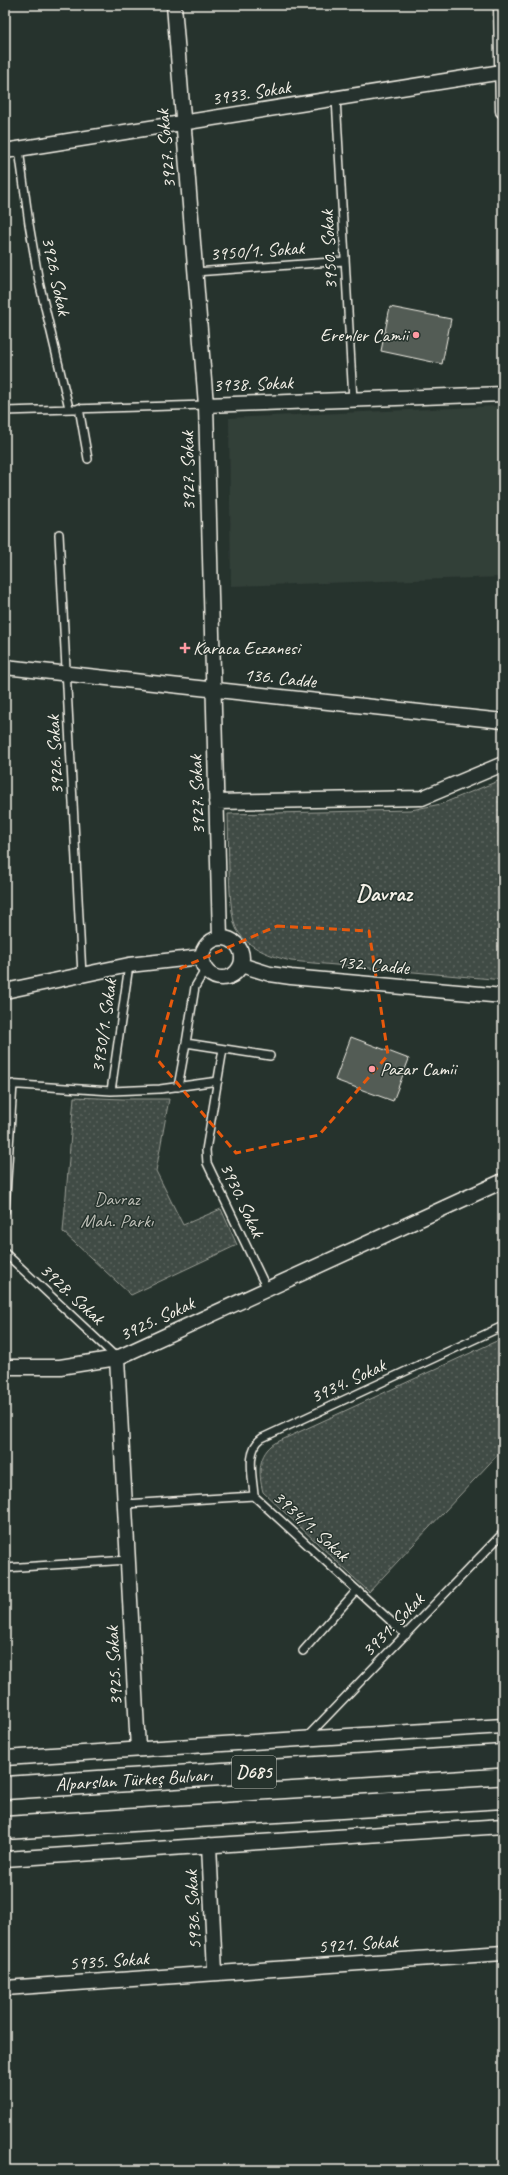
<svg xmlns="http://www.w3.org/2000/svg" width="508" height="2175" font-family="Caveat,sans-serif">
<style>
.built{fill:#333f39}
.park{fill:url(#park-dots);stroke:#9a9e96}
.building{fill:#525c55;stroke:#f4f1e8}
.lines{fill:none;stroke-linecap:round;stroke-linejoin:round}
.lane-casing{stroke:#f4f1e8;stroke-width:10}
.street-casing{stroke:#f4f1e8;stroke-width:17}
.highway-casing{stroke:#f4f1e8;stroke-width:25}
.lane{stroke:#26332d;stroke-width:7}
.street{stroke:#26332d;stroke-width:14}
.highway{stroke:#26332d;stroke-width:22}
.marked{fill:none;stroke:#e8590c;stroke-width:3;stroke-dasharray:8 5;stroke-linejoin:round}
.poi-dot{fill:#ff9aa2;stroke:#26332d;stroke-width:1.5}
.labels{text-anchor:middle;dominant-baseline:central;stroke-width:3;stroke-linejoin:round;paint-order:stroke}
.shield{fill:#26332d;stroke:#b6b8b0;stroke-width:1}
.shield-label{font-size:18px;font-weight:bold;fill:#f4f1e8}
.street-label{font-size:19px;fill:#f4f1e8;stroke:#26332d}
.poi-label{font-size:19px;fill:#f4f1e8;stroke:#26332d;text-anchor:start}
.park-label{font-size:19px;fill:#bebfb7;stroke:#26332d}
.district-label{font-size:23px;font-weight:bold;fill:#f4f1e8;stroke:#26332d}
</style>
<defs>
<pattern id="park-dots" width="8" height="8" patternUnits="userSpaceOnUse"><rect width="8" height="8" fill="#414b45"/><path d="M2 2h.1M6 6h.1" fill="none" stroke="#5d6560" stroke-width="1.8" stroke-linecap="round"/></pattern>
</defs>
<rect width="100%" height="100%" fill="#26332d"/>
<filter id="ink" filterUnits="userSpaceOnUse"><feTurbulence type="fractalNoise" baseFrequency=".025" numOctaves="2"/><feDisplacementMap in="SourceGraphic" scale="8" xChannelSelector="R" yChannelSelector="G"/><feConvolveMatrix kernelMatrix="1 2 1 2 8 2 1 2 1" color-interpolation-filters="sRGB"/></filter>
<g filter="url(#ink)">
<path class="built" d="M500 406 503 577 231 586 229 418Z"/>
<path class="park" d="M503 779V980L291 961C271 956 249 949 237 930 227 913 229 837 228 814L411 810 441 804Z
M74 1097 123 1099H169L156 1171 183 1225 221 1209 237 1245 131 1295 63 1232Z
M503 1338V1449L369 1592 263 1492C258 1473 258 1454 275 1443Z"/>
<path class="building" d="M390 307 451 319 442 364 381 351Z
M351 1037 409 1059 393 1101 335 1080Z"/>
<g class="lines">
<defs>
<path id="lane" d="M336 98 353 400
M19 149 29 224 39 282 69 408
M195 272 345 261
M79 408 88 459
M5 411 206 405
M59 534 82 975
M205 970 195 987 186 1043 270 1056
M223 1049 206 1150 207 1163 267 1289
M5 1084 111 1091 160 1089 218 1081
M178 1087 186 1043
M111 1091 129 965
M5 1211 13 1084
M5 1253 117 1358
M254 1496C253 1478 245 1450 262 1438L503 1326
M125 1504 254 1496 406 1635
M5 1568 128 1560
M303 1651 357 1590
M306 1738 503 1533"/>
<path id="street" d="M174 5 206 405 220 938
M501 5 503 111
M5 151 502 72
M206 405 503 394
M5 667 503 721
M216 802 422 798 503 764
M202 958a20 20 0 1 1 40 0a20 20 0 1 1-40 0Z
M241 965 270 974 291 977 503 996
M5 991 129 965 201 957
M5 1367H60L117 1358
M138 1749 117 1358 503 1181
M5 1758 503 1726
M209 1845 215 1972
M5 1859 503 1826
M5 1988 503 1953"/>
<g id="highway">
<path id="s1" d="M5 1788 503 1756"/>
<path d="M5 1828 503 1797"/>
</g>
</defs>
<use href="#lane" class="lane-casing"/>
<use href="#street" class="street-casing"/>
<use href="#highway" class="highway-casing"/>
<use href="#lane" class="lane"/>
<use href="#street" class="street"/>
<use href="#highway" class="highway"/>
</g>
</g>
<path class="marked" d="M277 926 369 931 388 1055 319 1135 236 1153 156 1058 181 968Z"/>
<g class="poi-dot">
<circle cx="416" cy="335" r="4"/>
<path d="M183 642h4v4h4v4h-4v4h-4v-4h-4v-4h4z"/>
<circle cx="372" cy="1069" r="4"/>
</g>
<g class="labels">
<rect class="shield" x="232" y="1756" width="44" height="32" rx="3"/>
<g class="shield-label">
<text x="254" y="1772">D685</text>
</g>
<g class="street-label">
<text transform="translate(251 93) rotate(-9)">3933. Sokak</text>
<text transform="translate(166 149) rotate(-95)">3927. Sokak</text>
<text transform="translate(329 250) rotate(-93)">3950. Sokak</text>
<text transform="translate(257 251) rotate(-4)">3950/1. Sokak</text>
<text transform="translate(56 276) rotate(78)">3926. Sokak</text>
<text transform="translate(253 384) rotate(-2)">3938. Sokak</text>
<text transform="translate(188 471) rotate(-91)">3927. Sokak</text>
<text transform="translate(280 678) rotate(6)">136. Cadde</text>
<text transform="translate(55 755) rotate(-93)">3926. Sokak</text>
<text transform="translate(197 795) rotate(-92)">3927. Sokak</text>
<text transform="translate(373 965) rotate(5)">132. Cadde</text>
<text transform="translate(104 1026) rotate(-82)">3930/1. Sokak</text>
<text transform="translate(242 1200) rotate(65)">3930. Sokak</text>
<text transform="translate(72 1294) rotate(43)">3928. Sokak</text>
<text transform="translate(157 1319) rotate(-25)">3925. Sokak</text>
<text transform="translate(348 1381) rotate(-25)">3934. Sokak</text>
<text transform="translate(311 1526) rotate(42)">3934/1. Sokak</text>
<text transform="translate(393 1625) rotate(-46)">3931. Sokak</text>
<text transform="translate(114 1666) rotate(-93)">3925. Sokak</text>
<text stroke="none"><textPath href="#s1" startOffset="129">Alparslan Türkeş Bulvarı</textPath></text>
<text transform="translate(193 1910) rotate(-93)">5936. Sokak</text>
<text transform="translate(358 1944) rotate(-4)">5921. Sokak</text>
<text transform="translate(109 1961) rotate(-4)">5935. Sokak</text>
</g>
<g class="poi-label">
<text x="408" y="335" text-anchor="end">Erenler Camii</text>
<text x="193" y="648">Karaca Eczanesi</text>
<text x="380" y="1069">Pazar Camii</text>
</g>
<g class="park-label">
<text x="117" y="1199">Davraz<tspan x="117" dy="22">Mah. Parkı</tspan></text>
</g>
<g class="district-label">
<text x="384" y="893">Davraz</text>
</g>
</g>
<rect width="508" height="2175" fill="none" stroke="#26332d" stroke-width="20"/>
<rect x="10" y="10" width="488" height="2155" fill="none" stroke="#f4f1e8" stroke-width="1.5" filter="url(#ink)"/>
</svg>
